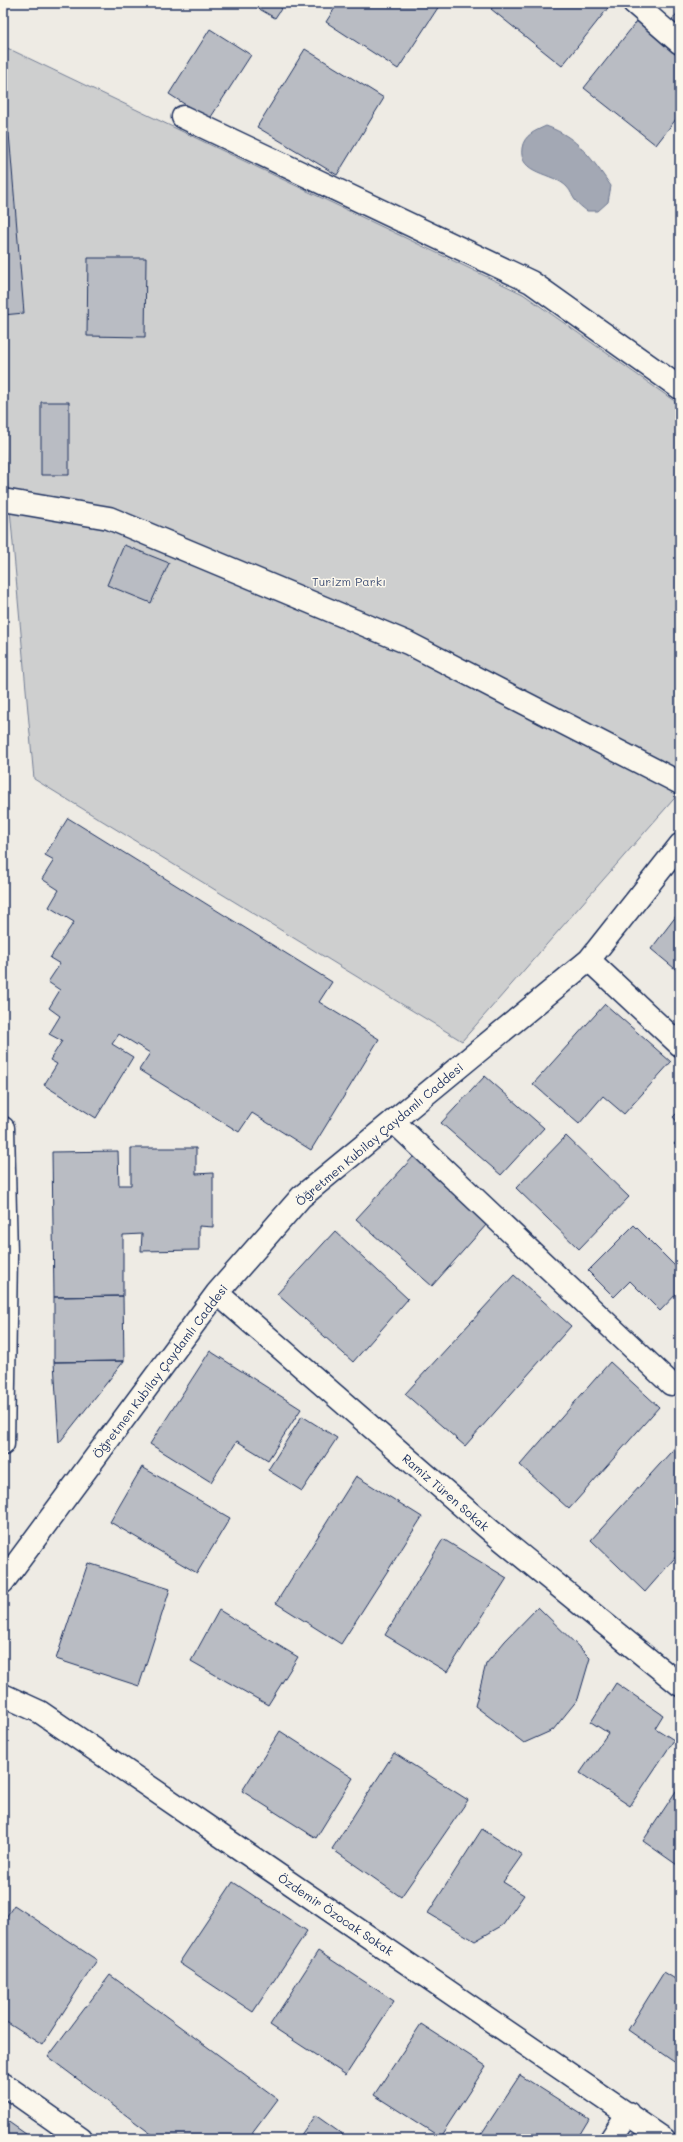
<svg xmlns="http://www.w3.org/2000/svg" width="683" height="2142" font-family="Mali,sans-serif">
<style>
.green{fill:#cecfcf;stroke:#747f96}
.water{fill:#a3a8b4;stroke:#6d7892}
.building{fill:#b9bcc3;stroke:#1b2f5e}
.lines{fill:none;stroke-linecap:round;stroke-linejoin:round}
.minor-casing{stroke:#1b2f5e;stroke-width:25}
.minor{stroke:#fbf7ec;stroke-width:22}
.labels{text-anchor:middle;dominant-baseline:central;stroke-width:3;stroke-linejoin:round;paint-order:stroke}
.park-label{font-size:12px;fill:#48577a;stroke:#fbf7ec}
.street-label{font-size:12px;fill:#1b2f5e;stroke:#fbf7ec}
</style>
<rect width="100%" height="100%" fill="#eeebe4"/>
<filter id="ink" filterUnits="userSpaceOnUse"><feTurbulence type="fractalNoise" baseFrequency=".025" numOctaves="2"/><feDisplacementMap in="SourceGraphic" scale="8" xChannelSelector="R" yChannelSelector="G"/><feConvolveMatrix kernelMatrix="1 2 1 2 8 2 1 2 1" color-interpolation-filters="sRGB"/></filter>
<g filter="url(#ink)">
<path class="green" d="M3 46 523 294 680 405V792L462 1041 34 779 3 431Z"/>
<path class="water" d="M546 126C578 137 592 159 611 186L608 202 598 211H587C583 208 578 204 575 200 572 196 571 191 567 187 553 172 518 175 522 148 524 135 535 131 546 126Z"/>
<path class="building" d="M249 3H285L275 18Z
M338 3H441L398 69 326 22Z
M496 3H612L562 66 491 9Z
M680 9V28L671 22Z
M638 20 680 53V114L656 145 584 88Z
M210 29 251 55 209 120 169 94Z
M305 49 384 98 337 175 257 127Z
M9 133 24 313 3 315V134Z
M88 258H146L145 337 87 336Z
M41 402H69V475H41Z
M124 545 169 563 151 603 107 585Z
M68 818 332 982 319 1002 379 1039 311 1150 252 1113 239 1132 139 1070 150 1053 119 1034 112 1044 133 1057 96 1118 44 1085 57 1064 50 1060 62 1041 49 1034 60 1016 49 1008 60 990 48 982 60 964 50 958 74 922 49 907 59 890 42 879 54 860 45 855Z
M680 911V973L651 949Z
M605 1004 671 1062 624 1114 603 1096 579 1124 533 1084Z
M485 1076 544 1128 501 1175 441 1123Z
M680 1110V1125L673 1117Z
M566 1136 629 1197 579 1249 516 1188Z
M680 1137V1150L674 1144Z
M131 1148H196V1174L213 1173V1227L199 1226V1250L141 1251 142 1234 123 1235V1296L54 1297 52 1152 118 1151 119 1185H131Z
M414 1156 487 1224 432 1286 356 1219Z
M634 1225 680 1271V1290L660 1311 630 1281 614 1297 588 1271Z
M335 1231 408 1299 353 1362 277 1294Z
M514 1275 571 1326 465 1446 405 1394Z
M123 1296 124 1361 54 1362V1297Z
M210 1351 301 1409 268 1460 237 1441 211 1482 150 1444Z
M124 1361 59 1443 54 1362Z
M610 1362 659 1407 569 1509 520 1465Z
M302 1416 337 1438 302 1491 268 1470Z
M680 1442V1552L645 1592 591 1540Z
M142 1467 230 1518 197 1573 110 1522Z
M356 1476 422 1517 341 1644 276 1603Z
M443 1539 507 1578 447 1672 385 1635Z
M88 1563 170 1589 139 1686 56 1659Z
M538 1607 590 1658 578 1699 553 1730 524 1743 475 1706 486 1664 505 1641Z
M219 1610 298 1657 268 1705 191 1661Z
M616 1683 663 1715 655 1728 674 1740 630 1806 580 1773 608 1733 591 1722Z
M280 1731 353 1778 316 1838 242 1791Z
M394 1753 468 1800 401 1897 332 1849Z
M680 1785V1867L643 1841Z
M482 1829 522 1855 503 1882 524 1895 503 1925 475 1941 428 1913Z
M233 1882 307 1931 253 2012 179 1963Z
M14 1905 97 1960 42 2045 3 2020V1922Z
M318 1951 394 2001 346 2075 270 2025Z
M664 1972 680 1982V2066L628 2030Z
M110 1975 278 2099 248 2139H158L48 2057Z
M421 2024 486 2066 440 2137 374 2095Z
M520 2075 589 2119 577 2139H478Z
M315 2115 349 2139H298Z
M3 2118 33 2139H3Z"/>
<g class="lines">
<defs>
<path id="minor" d="M634 3 680 43
M183 117 531 282 680 388
M3 500 109 518 408 643 680 783
M589 960 680 1045
M393 1121 671 1384
M3 1128 6 1255 3 1444
M217 1293 491 1531 680 1685
M3 1582 217 1293 301 1197 589 960 680 845
M3 1695 40 1712 664 2139
M3 2084 81 2139
M611 2139 628 2113"/>
</defs>
<use href="#minor" class="minor-casing"/>
<use href="#minor" class="minor"/>
</g>
</g>
<g class="labels">
<g class="park-label">
<text x="349" y="581">Turizm Parkı</text>
</g>
<g class="street-label">
<text transform="translate(379 1134) rotate(-40)">Öğretmen Kubilay Çaydamlı Caddesi</text>
<text transform="translate(160 1371) rotate(-53)">Öğretmen Kubilay Çaydamlı Caddesi</text>
<text transform="translate(446 1492) rotate(41)">Ramiz Türen Sokak</text>
<text transform="translate(336 1914) rotate(34)">Özdemir Özocak Sokak</text>
</g>
</g>
<rect width="683" height="2142" fill="none" stroke="#fbf7ec" stroke-width="16"/>
<rect x="8" y="8" width="667" height="2126" fill="none" stroke="#1b2f5e" stroke-width="1.5" filter="url(#ink)"/>
</svg>
